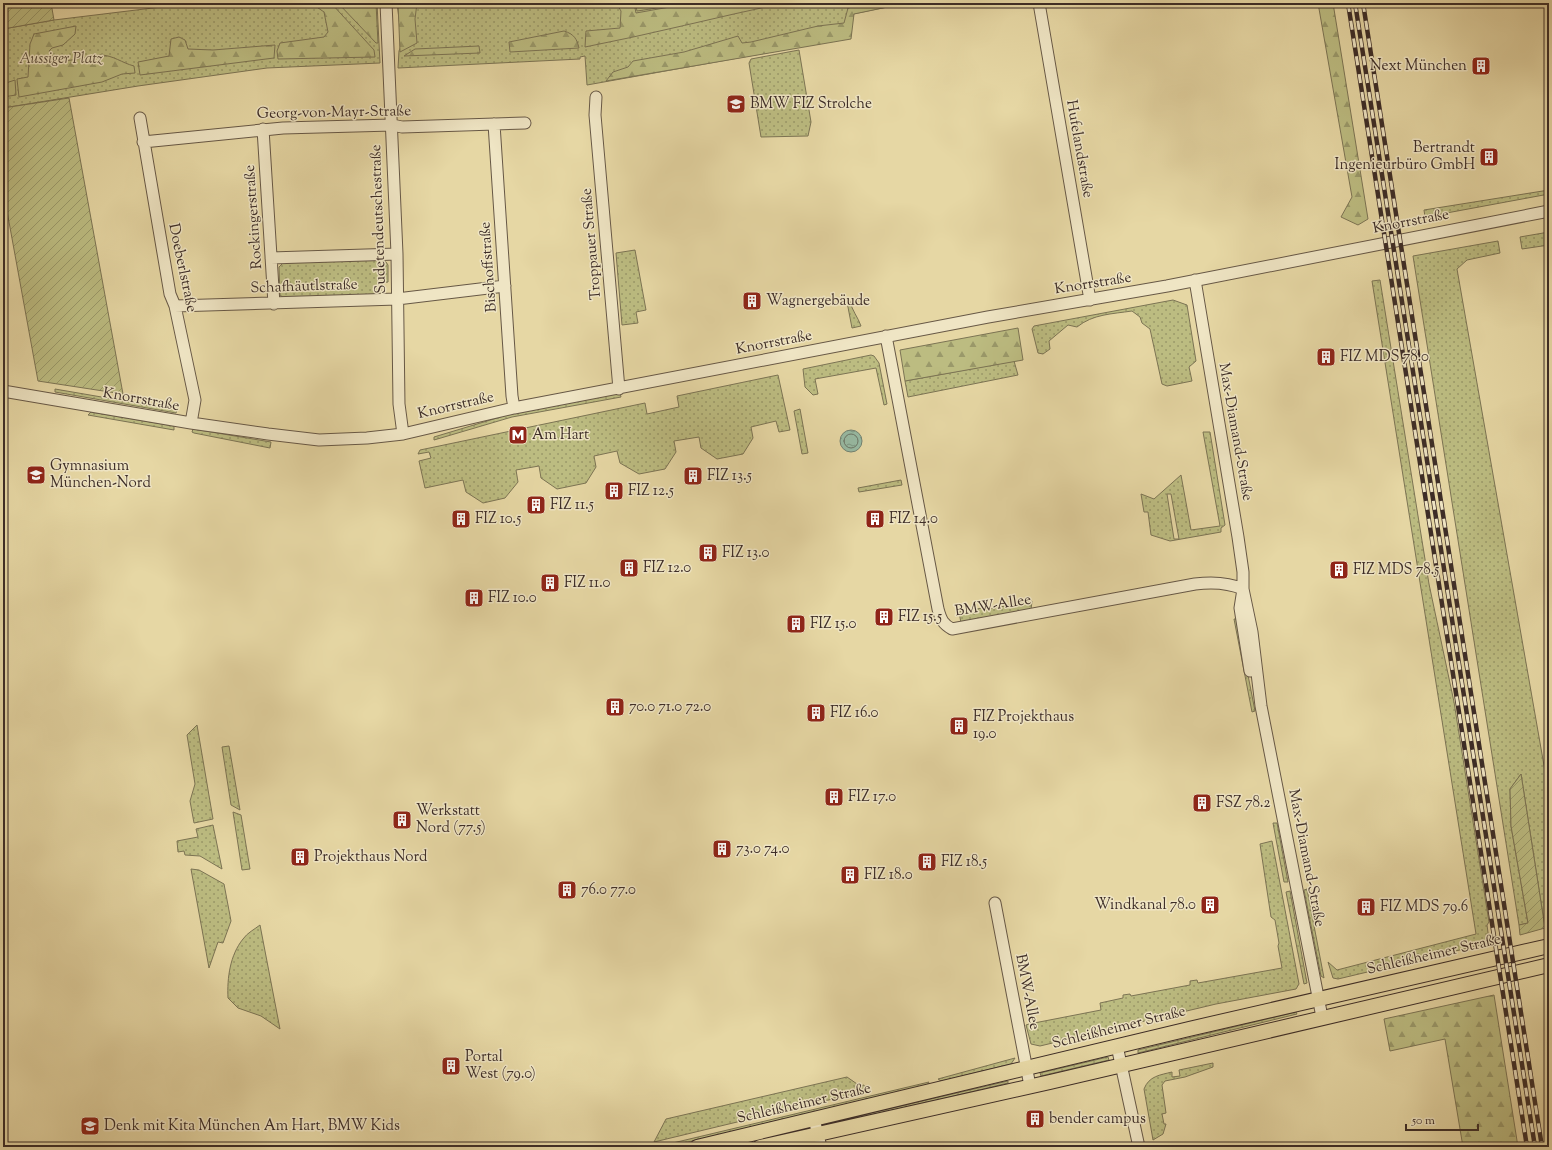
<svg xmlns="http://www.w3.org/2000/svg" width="1552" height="1150" font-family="'Sorts Mill Goudy',serif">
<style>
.grass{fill:url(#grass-dots);stroke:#7c7454;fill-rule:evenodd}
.forest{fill:url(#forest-firs);stroke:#7c7454}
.garden{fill:url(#garden-furrows);stroke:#7c7454}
.pitch{fill:#bcbc81;stroke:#7c7454}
.water{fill:url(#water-ripples);stroke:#738271}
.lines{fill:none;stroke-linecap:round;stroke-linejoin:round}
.shore{stroke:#6a7465;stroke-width:1}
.minor-casing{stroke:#675846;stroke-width:13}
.major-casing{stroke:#3d2d27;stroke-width:16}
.minor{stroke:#efe5c4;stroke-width:11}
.major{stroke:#e6d7a4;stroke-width:14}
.rail-casing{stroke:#3d2d27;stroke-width:4.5}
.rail{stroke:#efe5c4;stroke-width:3;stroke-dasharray:9;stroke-linecap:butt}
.labels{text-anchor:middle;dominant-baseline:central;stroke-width:3;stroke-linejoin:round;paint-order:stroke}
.park-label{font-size:15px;font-style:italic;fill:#564a39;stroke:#efe5c4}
.poi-label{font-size:15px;fill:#3d2d27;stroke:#efe5c4;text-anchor:start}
.street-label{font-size:15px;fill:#3d2d27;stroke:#efe5c4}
</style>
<defs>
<pattern id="grass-dots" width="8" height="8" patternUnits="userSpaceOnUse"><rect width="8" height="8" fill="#bcbc81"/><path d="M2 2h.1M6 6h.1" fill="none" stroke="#9a996a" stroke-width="1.8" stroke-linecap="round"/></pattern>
<pattern id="forest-firs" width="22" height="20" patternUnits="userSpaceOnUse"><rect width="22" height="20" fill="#bcbc81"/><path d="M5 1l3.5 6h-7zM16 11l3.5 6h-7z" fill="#9a996a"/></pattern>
<pattern id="garden-furrows" width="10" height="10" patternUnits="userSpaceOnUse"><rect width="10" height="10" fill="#bcbc81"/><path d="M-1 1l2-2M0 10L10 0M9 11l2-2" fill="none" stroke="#9a996a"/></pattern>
<pattern id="water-ripples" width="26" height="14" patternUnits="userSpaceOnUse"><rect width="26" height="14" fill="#97baa3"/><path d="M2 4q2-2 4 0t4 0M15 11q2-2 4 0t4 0" fill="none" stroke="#7c9885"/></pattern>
</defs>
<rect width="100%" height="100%" fill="#e6d7a4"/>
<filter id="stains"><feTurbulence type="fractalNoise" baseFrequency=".005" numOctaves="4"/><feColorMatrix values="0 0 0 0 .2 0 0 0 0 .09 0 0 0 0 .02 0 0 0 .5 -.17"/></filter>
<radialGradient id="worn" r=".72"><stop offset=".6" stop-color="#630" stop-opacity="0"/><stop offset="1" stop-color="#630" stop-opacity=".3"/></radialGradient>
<path class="grass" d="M194 3H377L380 63 267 68 138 86 3 108V29L54 20Z
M397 3H906L853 14 850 38 587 85 585 56 580 57V59L398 68 399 51 402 43Z
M799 50 811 122 808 136 761 137 749 63 751 59Z
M1549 190V194L1425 217 1424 210Z
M1549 232V245L1522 249 1520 237Z
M1498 241 1500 253 1467 260 1457 269 1549 794V927L1545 928 1521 774 1510 789 1511 826 1528 923 1519 925 1413 256Z
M635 250 646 310 636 312 638 323 622 325 616 253Z
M381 259V261L386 262 388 265V282L381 283V294L284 298 280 295 279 267 283 263Z
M1380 280 1429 584 1454 702 1489 922 1487 925 1489 940 1485 944 1338 979 1333 978 1328 962 1337 970 1476 934 1372 281Z
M1173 300 1187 305 1196 361 1189 367 1192 381 1167 386 1162 384 1150 329 1142 323 1140 317 1132 311C1112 314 1093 314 1077 327L1068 325 1049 341 1050 349 1043 354 1038 353 1032 329 1034 326Z
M850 301C852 311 858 317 861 326L852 328 847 302Z
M871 355 874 356 879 363 887 404 884 405 876 368 815 379 818 394 813 395 805 387 803 369Z
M1014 361 1018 375 908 397 905 381Z
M778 375 790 430 779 432 776 421 751 427 753 438 743 454 717 459 701 448 699 437 674 441 676 452 665 469 639 474 620 463 617 451 594 456 596 467 586 483 557 489 541 478 539 466 516 470 518 482 505 498 483 503 466 492 463 480 425 488 419 461 431 458 429 452 418 454 420 450 645 403 647 414 679 407 677 396Z
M55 389 177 410 176 413 55 392Z
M620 393 621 397 512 417 434 440V437L507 415Z
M800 409 808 453 802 454 794 411Z
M91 412 174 426V430L88 415Z
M193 429 271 442 270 448 194 433 192 432Z
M1203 432H1210L1225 525 1221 528V532L1170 541 1151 535 1148 512H1144L1141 494 1154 499 1181 475 1191 530 1220 526ZM1167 494H1171L1179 539H1174Z
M901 480 902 485 859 492 858 488Z
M1032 601 1031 610 961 623 959 612 988 607 989 609Z
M1234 619H1237L1255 711 1252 712Z
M197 725 213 819 194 823 190 801 195 784 187 735Z
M229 746 240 810 231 805 222 747Z
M233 812 241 815 250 869 242 870Z
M1273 823H1277L1288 882H1284Z
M213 825 222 869 200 856 185 855 184 851 178 852 177 841 198 837 196 829Z
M1272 841 1299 984 1296 989 1216 1004 1040 1046 1031 1044 1026 1025 1029 1024 1101 1010 1100 1003 1123 998V995L1130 994 1131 996 1190 985V981L1197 980 1198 983 1282 968 1278 946 1279 943 1275 920 1271 917 1260 844Z
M191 869 199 870 224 884 231 921 223 943 218 942 209 968Z
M1307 889 1324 978 1321 976 1304 890Z
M1290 891 1307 983 1304 984 1286 892Z
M260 925 280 1029 261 1016 238 1008 228 998C227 978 230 955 243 939 247 933 255 929 260 925Z
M1296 1012 1297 1014 1138 1053V1050Z
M1108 1057 1109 1060 1041 1076 1040 1073Z
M1015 1058 1011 1064 941 1081 938 1079Z
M1213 1063V1067L1185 1077 1165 1081 1162 1085 1166 1113 1162 1114 1164 1124H1166L1163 1134 1153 1140 1144 1089C1149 1076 1160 1075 1172 1072V1077L1180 1076 1179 1070Z
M847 1077 860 1086 864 1085 866 1091 654 1142 666 1119Z
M1008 1081V1083L833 1125V1122Z
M929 1082 927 1085 667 1147H656Z"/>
<path class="forest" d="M311 3H331L374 50 375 57 278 59 277 51 280 43 324 37 328 32 324 12Z
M338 3H376L378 43H376Z
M398 3H417L415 19 417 43 400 52Z
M616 3H634L636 13 692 3H784C717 17 652 34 585 47L586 31 620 28 621 11Z
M873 3H907L854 14 851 39 606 81 613 72 628 67 633 61 684 52 738 36 742 43 751 42 818 26 844 23 848 8Z
M1318 3H1333L1368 219 1358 225 1341 217 1352 197Z
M76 26 75 34 63 45 52 48 49 51 56 61C72 62 85 56 100 55 113 55 122 63 134 66L135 73 122 74 102 82 19 97 17 79 28 77 30 44 34 34Z
M564 31C574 34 577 39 579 48L510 52 509 42Z
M179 37 185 40 188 49 213 50 275 45 274 58 140 75 138 62 169 56 171 39Z
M479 46 480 53 404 56 415 49Z
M15 80 16 95 3 97V84Z
M1018 328 1023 360 905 381 900 350Z
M1494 995 1518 1147H1463L1445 1039 1390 1051 1384 1019Z"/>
<path class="garden" d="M3 3H51L54 20 3 29Z
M69 98 123 394 38 381 3 189V108Z
M1521 774 1545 928 1520 935 1519 925 1528 923 1511 826 1510 789Z"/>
<path class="pitch" d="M635 3H690L637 11Z"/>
<path class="water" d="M840 441a11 11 0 1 1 22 0a11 11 0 1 1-22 0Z"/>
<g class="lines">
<path class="shore" d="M844 441a7 7 0 1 1 14 0a7 7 0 1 1-14 0Z"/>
<defs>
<path id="minor" d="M386 3 397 254 399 404 403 434
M1039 3 1090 300
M596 97 595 115 619 389
M140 118 170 294 175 306 195 400 191 423
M494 124 512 396 514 408
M263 129 274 304
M143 142 283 128 392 125 402 127 525 123
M271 258 397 254
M1195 280 1238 537 1243 572V589L1240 608 1250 671
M175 306 397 299 505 286
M886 336 938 609C941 620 943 624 952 629L1195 584C1211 582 1227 582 1243 589
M3 391 191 423 268 434 319 440 367 438 403 434 514 408 988 317 1167 286 1549 211
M1243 589 1252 632 1261 706 1322 1017
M995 903 1030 1086
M1117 1046 1139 1147
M814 1119 821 1147"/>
<path id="major" d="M697 1147 1189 1029 1549 946
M760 1147 1050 1082 1549 965"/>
</defs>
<use href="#minor" class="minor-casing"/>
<use href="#major" class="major-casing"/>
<use href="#minor" class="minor"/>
<use href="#major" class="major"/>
<defs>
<path id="rail" d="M1348 3 1527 1147
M1355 3 1535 1147
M1363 3 1542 1147"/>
</defs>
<use href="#rail" class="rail-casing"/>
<use href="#rail" class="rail"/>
</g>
<defs>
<symbol id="building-square" viewBox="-11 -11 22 22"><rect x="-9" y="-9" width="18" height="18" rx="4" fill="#8f2418" stroke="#efe5c4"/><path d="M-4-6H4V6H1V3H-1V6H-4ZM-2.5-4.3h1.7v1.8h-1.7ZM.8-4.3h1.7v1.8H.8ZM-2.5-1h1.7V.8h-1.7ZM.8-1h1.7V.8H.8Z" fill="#fff"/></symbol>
<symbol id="school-square" viewBox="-11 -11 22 22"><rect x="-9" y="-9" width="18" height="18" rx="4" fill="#8f2418" stroke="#efe5c4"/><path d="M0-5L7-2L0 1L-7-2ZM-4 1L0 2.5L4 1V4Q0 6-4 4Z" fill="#fff"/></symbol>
<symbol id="metro-square" viewBox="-11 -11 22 22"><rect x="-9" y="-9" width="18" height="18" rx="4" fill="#8f2418" stroke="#efe5c4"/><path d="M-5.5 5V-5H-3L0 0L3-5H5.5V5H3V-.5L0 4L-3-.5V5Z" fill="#fff"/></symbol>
</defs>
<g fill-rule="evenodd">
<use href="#building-square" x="1470" y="55" width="22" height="22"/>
<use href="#school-square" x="725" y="93" width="22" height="22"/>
<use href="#building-square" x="1478" y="146" width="22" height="22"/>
<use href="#building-square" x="741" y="290" width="22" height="22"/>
<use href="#building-square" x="1315" y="346" width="22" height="22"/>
<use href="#metro-square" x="507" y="424" width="22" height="22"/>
<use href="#school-square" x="25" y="464" width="22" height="22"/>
<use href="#building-square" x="682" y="465" width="22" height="22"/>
<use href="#building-square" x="603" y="480" width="22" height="22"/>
<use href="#building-square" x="525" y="494" width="22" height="22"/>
<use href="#building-square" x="450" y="508" width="22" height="22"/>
<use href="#building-square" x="864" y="508" width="22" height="22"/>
<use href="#building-square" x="697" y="542" width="22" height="22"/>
<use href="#building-square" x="618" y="557" width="22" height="22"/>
<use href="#building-square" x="1328" y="559" width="22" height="22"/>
<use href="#building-square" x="539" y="572" width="22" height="22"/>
<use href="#building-square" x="463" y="587" width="22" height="22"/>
<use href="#building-square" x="873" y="606" width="22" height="22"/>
<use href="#building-square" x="785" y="613" width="22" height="22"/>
<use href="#building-square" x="604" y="696" width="22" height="22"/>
<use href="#building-square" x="805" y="702" width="22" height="22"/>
<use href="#building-square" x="948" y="715" width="22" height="22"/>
<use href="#building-square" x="823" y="786" width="22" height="22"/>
<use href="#building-square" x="1191" y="792" width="22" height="22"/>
<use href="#building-square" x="391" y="809" width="22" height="22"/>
<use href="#building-square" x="711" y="838" width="22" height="22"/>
<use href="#building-square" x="289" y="846" width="22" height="22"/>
<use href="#building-square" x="916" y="851" width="22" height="22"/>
<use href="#building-square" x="839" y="864" width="22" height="22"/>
<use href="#building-square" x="556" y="879" width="22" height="22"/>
<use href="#building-square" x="1199" y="894" width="22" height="22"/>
<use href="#building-square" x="1355" y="896" width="22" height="22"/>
<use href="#building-square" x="440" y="1055" width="22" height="22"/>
<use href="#building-square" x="1024" y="1108" width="22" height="22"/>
<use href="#school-square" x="79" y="1115" width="22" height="22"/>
</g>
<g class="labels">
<g class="park-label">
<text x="61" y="59">Aussiger Platz</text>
</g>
<g class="poi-label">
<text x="1467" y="66" text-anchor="end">Next München</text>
<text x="750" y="104">BMW FIZ Strolche</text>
<text x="1475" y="148" text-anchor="end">Bertrandt<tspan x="1475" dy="17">Ingenieurbüro GmbH</tspan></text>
<text x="766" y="301">Wagnergebäude</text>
<text x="1340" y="357">FIZ MDS 78.0</text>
<text x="532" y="435">Am Hart</text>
<text x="50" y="466">Gymnasium<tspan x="50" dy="17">München-Nord</tspan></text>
<text x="707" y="476">FIZ 13.5</text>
<text x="628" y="491">FIZ 12.5</text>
<text x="550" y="505">FIZ 11.5</text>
<text x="475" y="519">FIZ 10.5</text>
<text x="889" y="519">FIZ 14.0</text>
<text x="722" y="553">FIZ 13.0</text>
<text x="643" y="568">FIZ 12.0</text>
<text x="1353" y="570">FIZ MDS 78.5</text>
<text x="564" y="583">FIZ 11.0</text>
<text x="488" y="598">FIZ 10.0</text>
<text x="898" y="617">FIZ 15.5</text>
<text x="810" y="624">FIZ 15.0</text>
<text x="629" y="707">70.0 71.0 72.0</text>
<text x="830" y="713">FIZ 16.0</text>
<text x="973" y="717">FIZ Projekthaus<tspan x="973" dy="17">19.0</tspan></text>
<text x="848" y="797">FIZ 17.0</text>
<text x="1216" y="803">FSZ 78.2</text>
<text x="416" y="811">Werkstatt<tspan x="416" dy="17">Nord (77.5)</tspan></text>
<text x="736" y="849">73.0 74.0</text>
<text x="314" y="857">Projekthaus Nord</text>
<text x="941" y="862">FIZ 18.5</text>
<text x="864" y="875">FIZ 18.0</text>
<text x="581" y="890">76.0 77.0</text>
<text x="1196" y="905" text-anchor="end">Windkanal 78.0</text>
<text x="1380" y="907">FIZ MDS 79.6</text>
<text x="465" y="1057">Portal<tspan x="465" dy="17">West (79.0)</tspan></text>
<text x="1049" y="1119">bender campus</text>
<text x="104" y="1126">Denk mit Kita München Am Hart, BMW Kids</text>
</g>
<g class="street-label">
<text transform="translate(334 113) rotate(-1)">Georg-von-Mayr-Straße</text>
<text transform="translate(1079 149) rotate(80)">Hufelandstraße</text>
<text transform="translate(254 217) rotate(-94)">Rockingerstraße</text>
<text transform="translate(379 219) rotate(-92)">Sudetendeutschestraße</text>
<text transform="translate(1411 222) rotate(-11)">Knorrstraße</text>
<text transform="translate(592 244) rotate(-95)">Troppauer Straße</text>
<text transform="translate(489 267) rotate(-94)">Bischoffstraße</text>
<text transform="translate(182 268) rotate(78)">Doeberlstraße</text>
<text transform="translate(1093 284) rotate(-9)">Knorrstraße</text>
<text transform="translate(304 287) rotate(-2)">Schafhäutlstraße</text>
<text transform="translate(774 343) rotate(-11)">Knorrstraße</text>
<text transform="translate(141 400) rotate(10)">Knorrstraße</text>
<text transform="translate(456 406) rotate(-13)">Knorrstraße</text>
<text transform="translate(1235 432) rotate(80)">Max-Diamand-Straße</text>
<text transform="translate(993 606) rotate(-9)">BMW-Allee</text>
<text transform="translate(1306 858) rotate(79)">Max-Diamand-Straße</text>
<text transform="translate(1434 955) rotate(-13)">Schleißheimer Straße</text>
<text transform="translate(1027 992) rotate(79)">BMW-Allee</text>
<text transform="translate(1119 1028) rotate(-14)">Schleißheimer Straße</text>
<text transform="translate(804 1104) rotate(-13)">Schleißheimer Straße</text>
</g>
</g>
<rect width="1552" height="1150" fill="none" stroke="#e6d7a4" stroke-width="16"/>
<rect x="4" y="4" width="1544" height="1142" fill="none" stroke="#3d2d27" stroke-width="2"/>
<rect x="8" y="8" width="1536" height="1134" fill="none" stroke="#3d2d27"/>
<path d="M1406 1124v6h72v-6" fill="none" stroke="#3d2d27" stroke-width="2"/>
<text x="1412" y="1124" font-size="12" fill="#3d2d27" stroke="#efe5c4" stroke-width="3" paint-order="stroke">50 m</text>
<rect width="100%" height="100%" filter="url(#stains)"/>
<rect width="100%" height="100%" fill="url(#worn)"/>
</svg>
